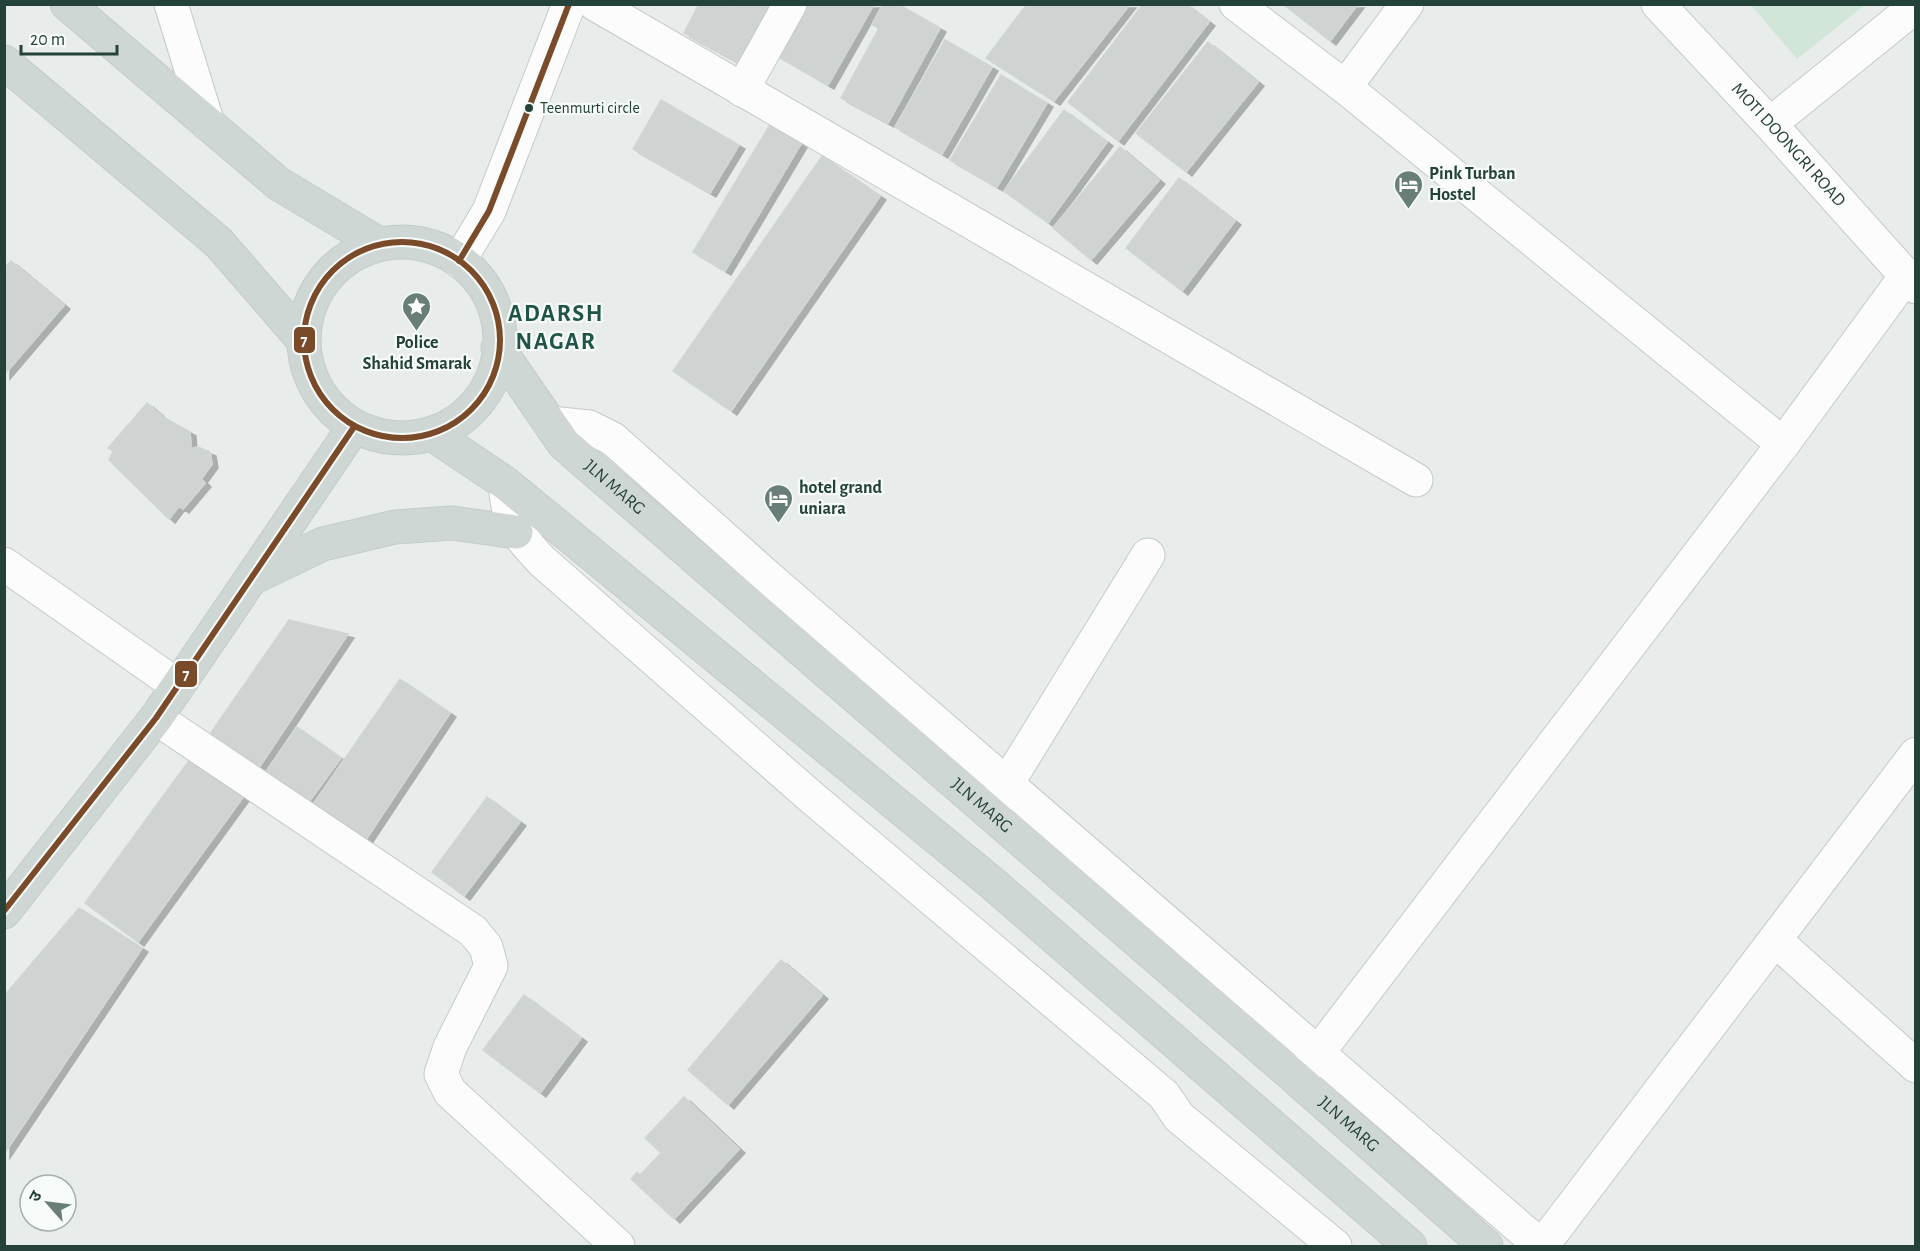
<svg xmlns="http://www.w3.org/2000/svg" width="1920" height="1251" font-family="'Alegreya Sans','Noto Sans Devanagari',sans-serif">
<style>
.green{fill:#d1e6d8}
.building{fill:#cfd4d2;stroke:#d1d6d4;stroke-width:1.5;filter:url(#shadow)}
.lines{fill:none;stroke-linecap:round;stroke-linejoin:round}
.minor-casing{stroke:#c5cac8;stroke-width:35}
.major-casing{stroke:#c3ccc9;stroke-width:35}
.minor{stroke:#fcfcfc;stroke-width:33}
.major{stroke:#cfd7d5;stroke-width:33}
.bus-1-casing{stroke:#f7fbf9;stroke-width:10}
.bus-1{stroke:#7a4b2a;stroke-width:6}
.bus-dot{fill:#24423a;stroke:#f7fbf9;stroke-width:2}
.labels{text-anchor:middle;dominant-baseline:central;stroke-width:4.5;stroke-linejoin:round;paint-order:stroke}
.bus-label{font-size:16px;fill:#24423a;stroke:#f7fbf9;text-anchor:start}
.street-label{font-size:18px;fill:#24423a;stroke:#f7fbf9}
.poi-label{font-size:18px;font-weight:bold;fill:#24423a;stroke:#f7fbf9;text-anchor:start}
.district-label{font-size:24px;font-weight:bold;letter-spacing:1.5px;fill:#1f5548;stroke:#f7fbf9}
.line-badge{stroke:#f7fbf9;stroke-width:2}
.badge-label{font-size:16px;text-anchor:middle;font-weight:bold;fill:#fff}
</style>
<defs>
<filter id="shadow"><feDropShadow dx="6" dy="4" stdDeviation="0" flood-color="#0004"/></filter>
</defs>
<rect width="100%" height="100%" fill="#e8edeb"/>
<path class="green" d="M1751 5H1865L1797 59Z"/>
<path class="building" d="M699 4H724L766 27 745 66 684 33Z
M724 4H779L766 27Z
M809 4H874L828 85 771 52 791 35Z
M883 4H898L940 28 888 123 841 98 879 28 872 25Z
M1027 4H1130L1054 101 986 58Z
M1143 4H1186L1209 22 1118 141 1068 102Z
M1283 4H1358L1330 41Z
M945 40 992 67 942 154 895 127Z
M1208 42 1258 82 1186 172 1136 133Z
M1001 75 1047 103 997 187 950 160Z
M661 100 739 145 710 193 633 149Z
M1064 110 1107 142 1048 223 1004 191Z
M774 118 805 137 725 271 693 252Z
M1120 147 1159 180 1091 260 1053 228Z
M822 156 880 196 731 411 673 371Z
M1179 178 1235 221 1182 291 1126 248Z
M11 261 64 305 4 375V268Z
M147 403 163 417 190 432 191 449 198 447 210 452 212 464 201 479 205 483 183 509 179 506 169 519 109 460 113 451 108 448Z
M289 620 348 634 256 772 207 738Z
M400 679 450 713 363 844 312 806Z
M297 727 341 758 306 806 263 776Z
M201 744 254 782 138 942 85 903Z
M487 797 520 822 464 896 432 872Z
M79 908 142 948 4 1154V996Z
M781 960 822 995 728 1105 688 1070Z
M524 995 581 1038 540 1093 483 1050Z
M684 1097 739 1149 674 1219 631 1179 637 1172 640 1175 661 1153 645 1138Z"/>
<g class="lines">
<defs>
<g id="minor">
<path d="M171 4 208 124"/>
<path d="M595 4 1416 480"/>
<path d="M1236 4 1345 87 1783 444"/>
<path id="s1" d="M1658 4 1770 124 1916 287"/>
<path d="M1345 87 1407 4"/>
<path d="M742 90 790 4"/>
<path d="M1770 124 1916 6"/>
<path d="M459 261 489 211 569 4"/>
<path d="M550 423 589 427 613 439 769 578 1541 1246"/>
<path d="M505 483C508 524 515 532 542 561L810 796 1164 1095 1179 1117 1335 1246"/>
<path d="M4 564 178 686"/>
<path d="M156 718 473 931 486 947 491 966 450 1047 441 1074 450 1092 618 1246"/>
<path d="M995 803 1148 555"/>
<path d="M1775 940 1916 1066"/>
<path d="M1304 1071 1783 444 1906 276"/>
<path d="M1542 1246 1916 754"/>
</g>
<g id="major">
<path d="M67 4 279 184 379 244"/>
<path d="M4 62 219 243 303 340"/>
<circle cx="402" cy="340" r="98"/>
<path id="s2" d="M498 348 564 444 1297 1079 1486 1246"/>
<path d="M432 434 505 483 992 883 1410 1246"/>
<path d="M252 578 323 544 395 527 452 523 516 532"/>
<path d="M4 912 156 718 354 427"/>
</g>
</defs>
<use href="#minor" class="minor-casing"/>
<use href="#major" class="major-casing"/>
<use href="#minor" class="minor"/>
<use href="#major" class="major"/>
<defs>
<path id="bus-1" d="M304 340a98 98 0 1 1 196 0a98 98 0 1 1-196 0Z
M459 261 489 211 569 4
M4 911 156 718 354 427"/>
</defs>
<use href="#bus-1" class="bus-1-casing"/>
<use href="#bus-1" class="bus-1"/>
</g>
<defs>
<symbol id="hotel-pin" viewBox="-11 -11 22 30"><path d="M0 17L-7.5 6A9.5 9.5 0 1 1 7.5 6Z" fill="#697e78" stroke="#f7fbf9"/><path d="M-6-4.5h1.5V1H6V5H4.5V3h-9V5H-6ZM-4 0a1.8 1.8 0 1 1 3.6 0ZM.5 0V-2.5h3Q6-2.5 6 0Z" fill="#fff"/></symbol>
<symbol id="sight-pin" viewBox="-11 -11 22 30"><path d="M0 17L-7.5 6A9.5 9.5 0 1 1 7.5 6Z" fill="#697e78" stroke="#f7fbf9"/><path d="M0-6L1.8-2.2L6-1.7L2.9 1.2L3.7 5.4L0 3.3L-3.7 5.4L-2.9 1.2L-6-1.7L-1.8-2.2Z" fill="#fff"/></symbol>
</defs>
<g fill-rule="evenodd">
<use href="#hotel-pin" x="1392" y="168" width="33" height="45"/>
<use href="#sight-pin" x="400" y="290" width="33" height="45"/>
<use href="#hotel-pin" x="762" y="482" width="33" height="45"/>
</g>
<circle class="bus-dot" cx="529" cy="108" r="5"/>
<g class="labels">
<g class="bus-label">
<text x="540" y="108">Teenmurti circle</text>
</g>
<g class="street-label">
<text stroke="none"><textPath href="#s1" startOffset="192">MOTI DOONGRI ROAD</textPath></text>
<text stroke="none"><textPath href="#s2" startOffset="183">JLN MARG</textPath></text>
<text stroke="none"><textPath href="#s2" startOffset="669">JLN MARG</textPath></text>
<text stroke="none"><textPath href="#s2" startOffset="1155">JLN MARG</textPath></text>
</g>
<g class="poi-label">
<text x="1429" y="174">Pink Turban<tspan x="1429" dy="21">Hostel</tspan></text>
<text x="417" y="343" text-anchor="middle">Police<tspan x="417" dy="21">Shahid Smarak</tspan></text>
<text x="799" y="488">hotel grand<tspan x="799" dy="21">uniara</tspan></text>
</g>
<g class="district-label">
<text x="556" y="314">ADARSH<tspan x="556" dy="28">NAGAR</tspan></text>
</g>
</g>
<g class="line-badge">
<rect x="293" y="326" width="23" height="28" rx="6" fill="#7a4b2a"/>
<rect x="174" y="660" width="24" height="28" rx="6" fill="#7a4b2a"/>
</g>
<g class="badge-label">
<text x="304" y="346">7</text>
<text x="186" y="680">7</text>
</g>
<rect width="1920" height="1251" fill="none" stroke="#24423a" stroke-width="12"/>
<g transform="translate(48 1203) rotate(298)"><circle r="28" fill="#f7fbf9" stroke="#a3b1ad" stroke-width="1.5"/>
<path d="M0-4.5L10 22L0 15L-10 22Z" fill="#697e78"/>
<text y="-9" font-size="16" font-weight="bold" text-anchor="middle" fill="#24423a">उ</text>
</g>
<path d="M21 45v9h96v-9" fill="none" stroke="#24423a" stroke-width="3"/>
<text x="30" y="45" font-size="18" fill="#24423a" stroke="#f7fbf9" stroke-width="4.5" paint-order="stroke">20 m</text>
</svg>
